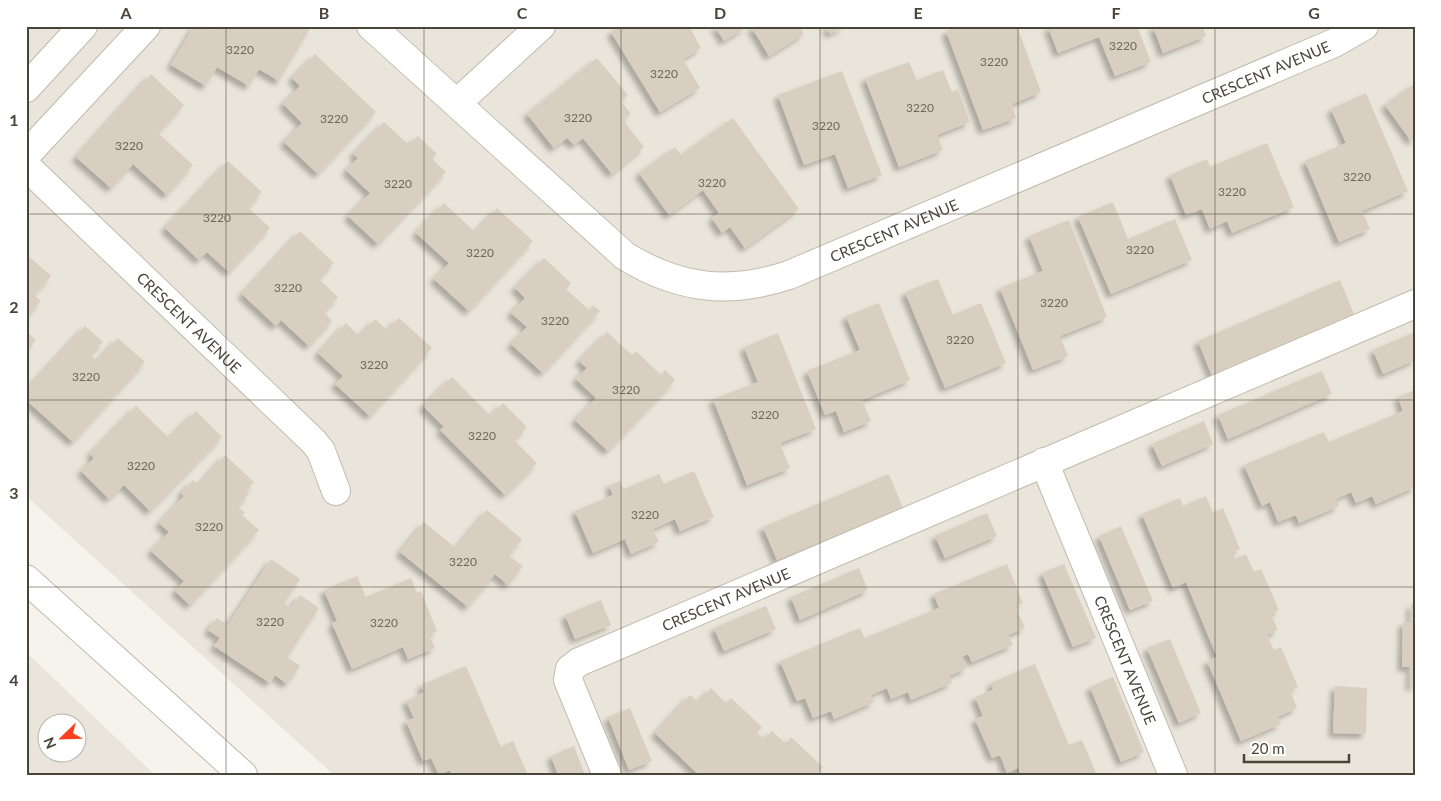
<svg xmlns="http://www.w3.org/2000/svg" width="1441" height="801" font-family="Lato,sans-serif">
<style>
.residential{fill:#eae5da;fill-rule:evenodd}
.building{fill:#d8cfc1;filter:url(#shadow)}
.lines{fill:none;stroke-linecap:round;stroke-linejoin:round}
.minor-casing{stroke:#c2bbae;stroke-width:30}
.minor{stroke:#fff;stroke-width:28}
.grid{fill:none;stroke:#4b4439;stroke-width:1;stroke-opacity:0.55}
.labels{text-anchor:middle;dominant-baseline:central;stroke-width:4;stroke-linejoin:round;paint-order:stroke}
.number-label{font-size:12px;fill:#6e675b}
.street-label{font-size:15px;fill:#4b4439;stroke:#fff}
.neatline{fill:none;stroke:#4b4439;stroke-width:2}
.grid-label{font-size:16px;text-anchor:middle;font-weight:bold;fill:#4b4439}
</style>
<defs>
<filter id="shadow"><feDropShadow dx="-4.5" dy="4.5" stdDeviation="2.5" flood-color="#0004"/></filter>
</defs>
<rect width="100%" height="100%" fill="#f6f3ec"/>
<path class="residential" d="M26 26H1415V775H334L26 496Z
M26 652 155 775H26ZM48 724H78V754H48Z"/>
<path class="building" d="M194 26H203L212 32 215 26H311L279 81 259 69 249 86 217 67 206 86 171 65Z
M620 26H689L701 48 683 59 700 88 660 112 611 32Z
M715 26H748L724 41Z
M751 26H799L804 34 769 56Z
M826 26H846L830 34Z
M958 26H1017L1041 92 1012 104 1016 118 983 130 946 31Z
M1048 26H1137L1151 62 1115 76 1099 37 1058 53Z
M1153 26H1202L1206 36 1163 53Z
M315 54 376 112 318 174 284 142 302 123 283 104 300 86 292 78Z
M597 58 628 95 621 101 631 114 623 120 644 147 612 174 583 138 574 145 567 138 554 148 527 114Z
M909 62 917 80 943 70 952 92 958 89 970 122 937 135 943 150 899 167 865 78Z
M842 71 882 175 848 188 835 154 804 165 778 95Z
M151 74 184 105 158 133 193 165 167 195 133 164 111 188 76 157Z
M1415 83V138L1411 141 1385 105Z
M1366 93 1408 191 1362 211 1370 229 1339 242 1305 161 1346 143 1331 109Z
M733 118 799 209 745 248 730 227 722 233 712 218 719 213 703 190 669 215 639 173 675 147 681 155Z
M384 122 409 145 418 136 437 154 432 159 446 172 378 244 348 216 370 193 346 170 358 158 353 154Z
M1267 143 1294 207 1232 233 1227 221 1210 229 1202 209 1186 215 1170 175 1207 159 1210 167Z
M228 161 262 192 248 207 270 228 229 272 207 252 199 260 165 228Z
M1113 202 1128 239 1175 219 1192 260 1111 294 1078 217Z
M444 203 475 232 497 208 533 241 469 311 434 279 449 263 416 233Z
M1069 220 1107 317 1060 336 1068 356 1033 370 1000 288 1043 271 1029 236Z
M300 231 334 263 319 279 338 297 324 312 332 321 309 346 281 320 276 326 242 294Z
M26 254 51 276 34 295 41 301 26 318Z
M544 258 571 283 566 289 589 310 593 305 600 311 543 373 511 344 527 327 511 313 525 298 515 288Z
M938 279 953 315 981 303 1006 363 945 388 905 292Z
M1340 280 1354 314 1212 376 1198 341Z
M879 303 910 380 862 400 871 421 844 432 836 411 825 415 807 371 860 350 846 316Z
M399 318 432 348 370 416 335 384 343 376 318 353 346 323 359 336 375 319 387 330Z
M85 326 103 342 90 355 97 361 118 338 145 362 73 442 26 400V390Z
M26 331 36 340 26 351Z
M607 332 632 355 636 351 661 375 665 370 675 380 608 451 575 420 596 398 576 379 587 368 579 361Z
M1415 332V360L1383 374 1373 350Z
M778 333 816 429 780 443 790 468 747 485 713 399 758 382 744 347Z
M1322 371 1332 394 1228 439 1218 415Z
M452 377 491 416 503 403 527 427 514 440 537 463 505 495 440 430 444 427 423 406Z
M1415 390V487L1376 504 1372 496 1356 503 1351 492 1336 499 1339 506 1299 523 1296 515 1278 522 1270 502 1262 506 1244 465 1324 432 1329 442 1403 411 1398 397Z
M136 406 169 438 196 411 222 437 150 511 124 485 109 499 81 471 94 458 90 454Z
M1204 421 1213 444 1162 466 1152 444Z
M225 455 254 482 246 491 249 494 238 507 245 513 242 515 259 530 190 605 175 591 184 581 151 551 169 532 159 523 184 496 181 493 193 480 199 484Z
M694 471 714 517 680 531 675 519 653 529 659 542 631 554 625 539 593 553 575 511 613 495 609 485 620 481 624 489 659 474 664 484Z
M889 474 903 508 777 560 763 527Z
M1206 496 1213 513 1223 508 1240 549 1232 552 1235 559 1246 554 1254 572 1261 569 1279 610 1271 614 1278 630 1267 635 1274 650 1281 647 1298 687 1290 690 1297 708 1277 717 1281 724 1241 741 1207 661 1217 657 1186 582 1173 588 1142 514 1180 498 1183 506Z
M487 510 522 539 509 556 523 566 508 585 495 574 468 607 400 552 424 522 456 548Z
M987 513 997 536 945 558 935 536Z
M1121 526 1153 601 1130 610 1099 536Z
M271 559 300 579 284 603 291 608 300 595 319 608 287 657 300 666 287 684 275 675 270 683 214 646 220 638 208 630 217 618 228 625Z
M1007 564 1023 603 1015 606 1025 628 1008 635 1013 645 972 662 968 654 962 657 967 668 949 676 952 683 911 700 908 692 891 699 887 688 871 695 874 702 834 719 831 711 813 718 805 698 797 701 780 661 860 628 865 638 939 608 934 594Z
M1064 564 1096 638 1073 647 1042 573Z
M859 568 868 590 800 620 791 597Z
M357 576 366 597 411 578 417 593 421 591 437 631 429 635 435 648 408 659 403 647 352 669 332 623 337 621 324 590Z
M601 600 611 625 575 639 565 615Z
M1411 604H1415V686H1410L1411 667H1402L1403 622H1411Z
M766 606 776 629 724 651 714 628Z
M1170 639 1201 713 1179 723 1147 648Z
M1035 664 1069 745 1082 740 1097 775H1021L1018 768 1007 773 1000 755 992 758 975 719 983 716 975 697 993 690 991 683Z
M466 666 501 747 513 741 528 775H452L450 770 439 775 431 758 423 761 406 721 414 718 406 701 424 692 421 685Z
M1113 677 1144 752 1121 762 1090 687Z
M1335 686 1367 688 1366 734 1333 733Z
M711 688 726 703 731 698 762 727 757 733 764 739 772 731 786 744 791 737 823 767 818 773 820 775H699L655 733 690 695 698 702Z
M630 708 652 761 629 770 608 717Z
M574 746 585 775H558L551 756Z"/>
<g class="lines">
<defs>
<g id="minor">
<path id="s1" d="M371 26 625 256C679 289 729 295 789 275L1334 43 1364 26"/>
<path d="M26 88 83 26"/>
<path d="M457 103 541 26"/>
<path d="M26 155 146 26"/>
<path id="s2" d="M26 166 314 442 321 451 336 491"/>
<path id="s3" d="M1044 462 1173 775"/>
<path d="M26 579 243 775"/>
<path id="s4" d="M607 775 568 680 570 669 579 662 1415 304"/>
</g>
</defs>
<use href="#minor" class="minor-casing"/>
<use href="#minor" class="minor"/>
</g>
<path class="grid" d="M226 26V775M424 26V775M621 26V775M820 26V775M1018 26V775M1215 26V775M26 214H1415M26 400H1415M26 587H1415"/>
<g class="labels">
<g class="number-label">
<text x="1123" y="45">3220</text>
<text x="240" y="49">3220</text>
<text x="994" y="61">3220</text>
<text x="664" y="73">3220</text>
<text x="920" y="107">3220</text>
<text x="578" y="117">3220</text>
<text x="334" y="118">3220</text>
<text x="826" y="125">3220</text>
<text x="129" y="145">3220</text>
<text x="1357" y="176">3220</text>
<text x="712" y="182">3220</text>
<text x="398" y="183">3220</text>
<text x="1232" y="191">3220</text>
<text x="217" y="217">3220</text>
<text x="1140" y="249">3220</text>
<text x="480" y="252">3220</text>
<text x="288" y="287">3220</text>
<text x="1054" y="302">3220</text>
<text x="555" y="320">3220</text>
<text x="960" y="339">3220</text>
<text x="374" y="364">3220</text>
<text x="86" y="376">3220</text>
<text x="626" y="389">3220</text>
<text x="765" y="414">3220</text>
<text x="482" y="435">3220</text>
<text x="141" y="465">3220</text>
<text x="645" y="514">3220</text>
<text x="209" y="526">3220</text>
<text x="463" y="561">3220</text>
<text x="270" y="621">3220</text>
<text x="384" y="622">3220</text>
</g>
<g class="street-label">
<text stroke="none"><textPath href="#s1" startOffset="1032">CRESCENT AVENUE</textPath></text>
<text stroke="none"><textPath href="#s1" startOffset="628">CRESCENT AVENUE</textPath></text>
<text stroke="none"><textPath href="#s2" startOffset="226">CRESCENT AVENUE</textPath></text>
<text stroke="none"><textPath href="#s4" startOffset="285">CRESCENT AVENUE</textPath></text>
<text stroke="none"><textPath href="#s3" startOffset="214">CRESCENT AVENUE</textPath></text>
</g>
</g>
<rect width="1441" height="801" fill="none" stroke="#ffffff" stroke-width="55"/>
<g transform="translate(62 738) rotate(247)"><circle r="24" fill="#ffffff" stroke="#b7b4b0"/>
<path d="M0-4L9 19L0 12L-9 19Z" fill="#fc3f1d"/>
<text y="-8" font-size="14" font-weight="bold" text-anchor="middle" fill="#4b4439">N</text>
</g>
<path d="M1244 754v8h105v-8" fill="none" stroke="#4b4439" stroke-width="2.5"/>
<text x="1251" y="754" font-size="15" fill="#4b4439" stroke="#ffffff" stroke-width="4" paint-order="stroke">20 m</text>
<rect x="28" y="28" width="1386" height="746" class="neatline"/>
<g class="grid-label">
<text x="126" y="19">A</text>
<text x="324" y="19">B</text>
<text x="522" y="19">C</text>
<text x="720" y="19">D</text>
<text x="918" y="19">E</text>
<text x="1116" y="19">F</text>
<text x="1314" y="19">G</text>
<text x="14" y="126">1</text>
<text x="14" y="313">2</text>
<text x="14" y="499">3</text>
<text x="14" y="686">4</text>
</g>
</svg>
